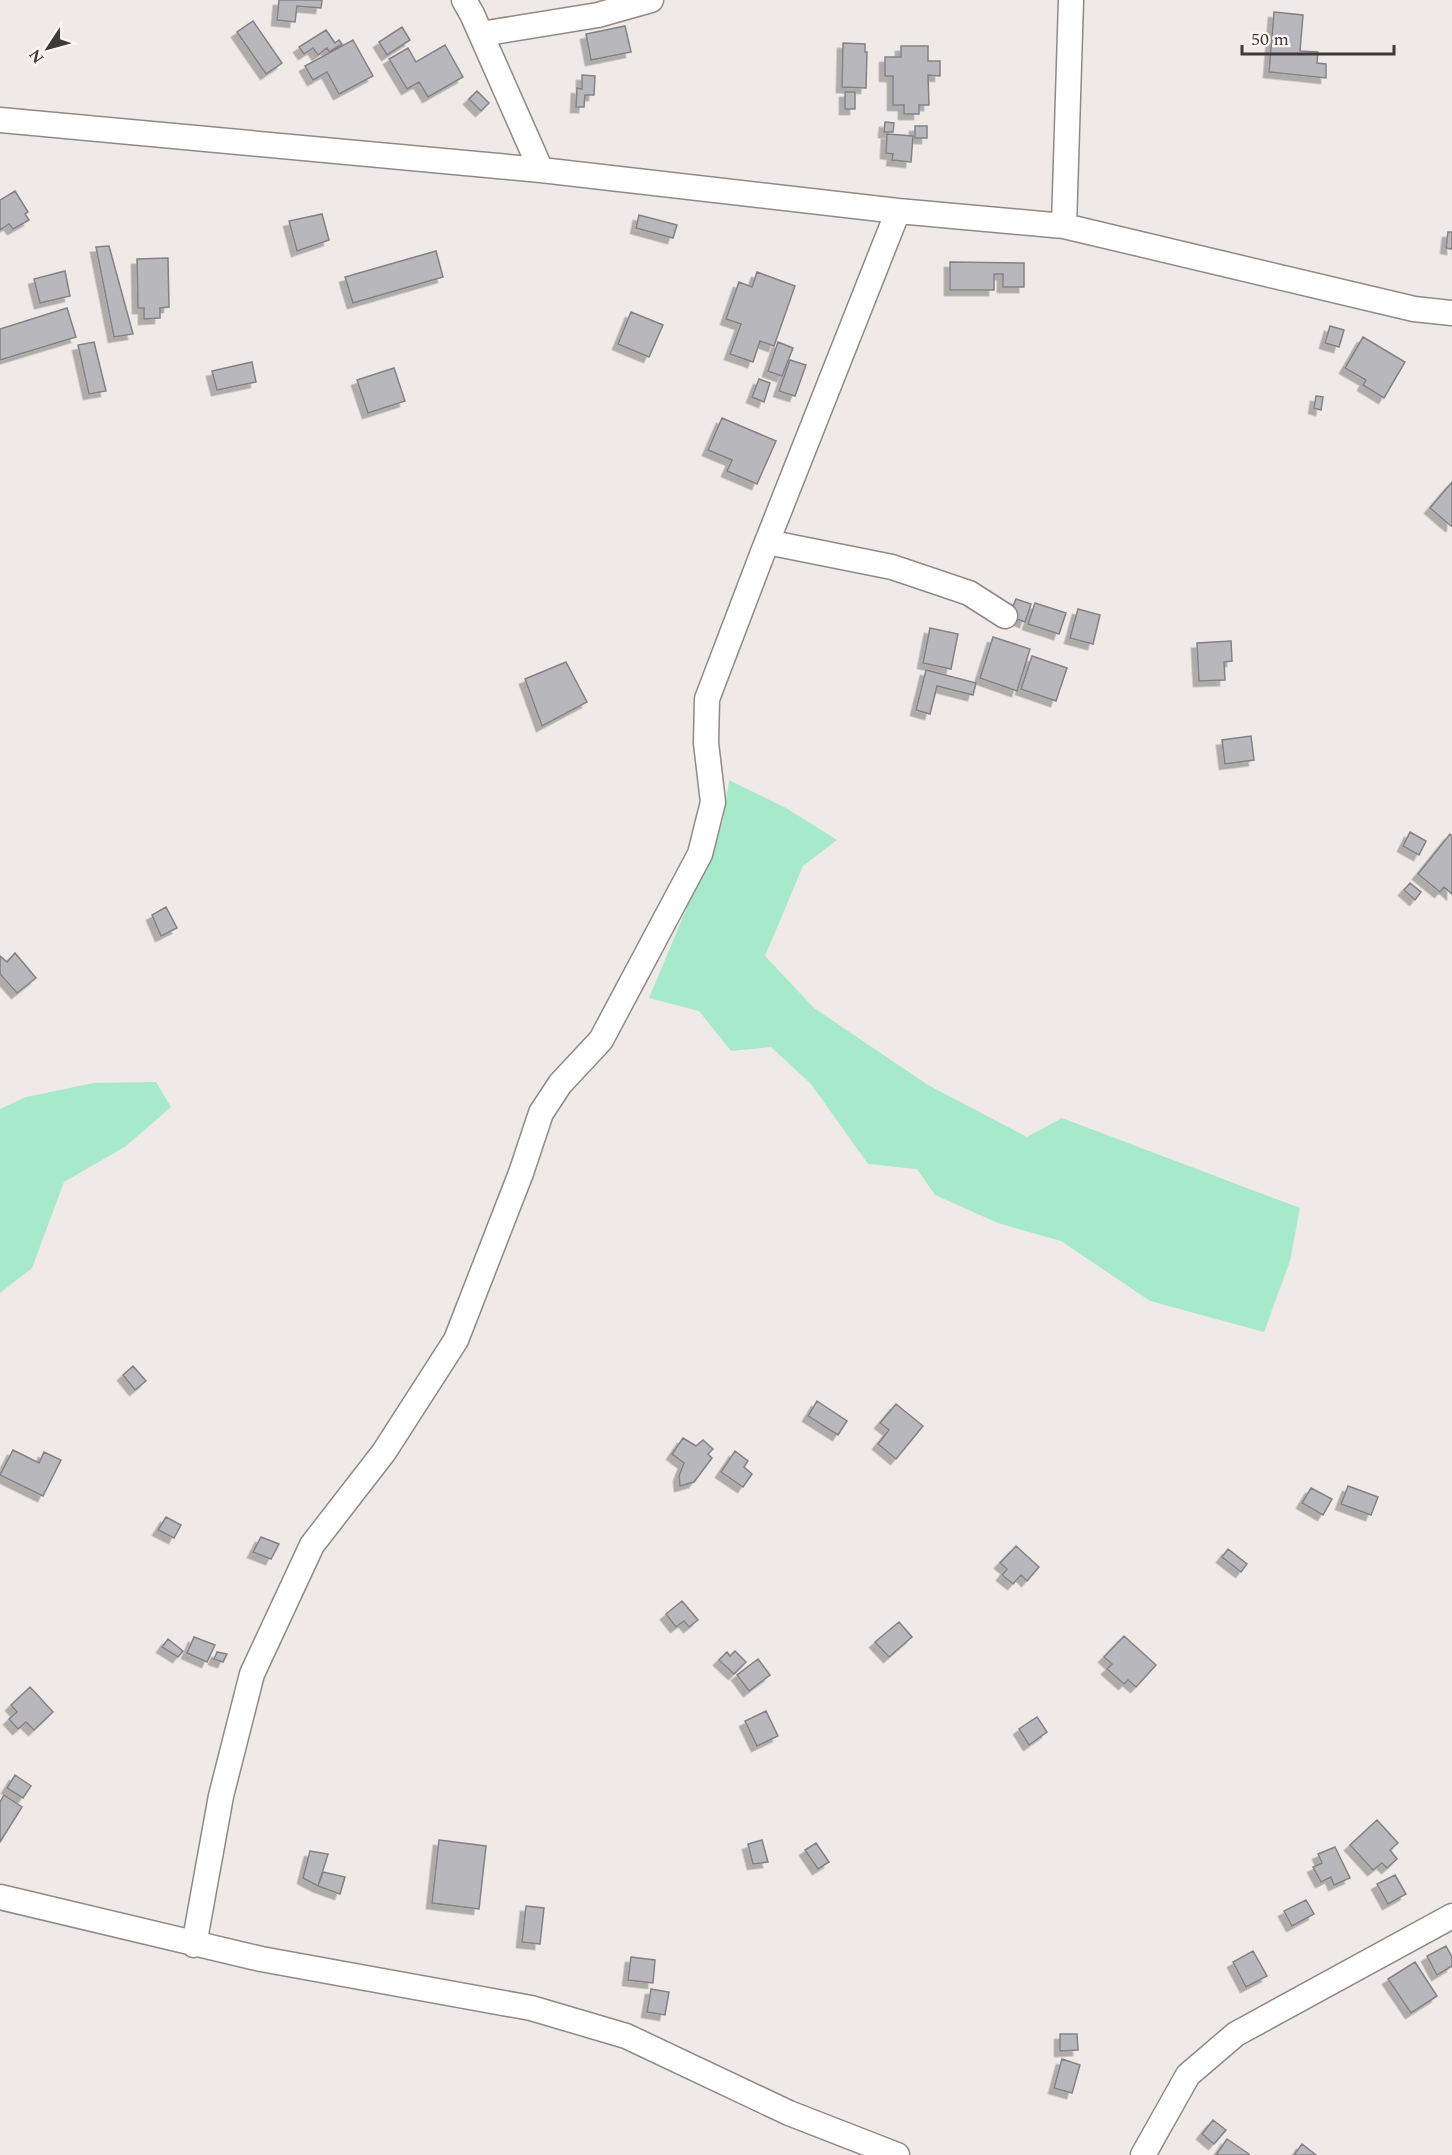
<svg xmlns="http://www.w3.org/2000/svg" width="1452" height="2155" font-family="Spectral,serif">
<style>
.green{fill:#a7eacb}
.building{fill:#b8b7bb;stroke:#838286;stroke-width:1.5;filter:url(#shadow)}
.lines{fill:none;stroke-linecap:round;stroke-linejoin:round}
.street-casing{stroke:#8f8987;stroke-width:27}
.street{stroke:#fff;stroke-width:24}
</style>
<defs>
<filter id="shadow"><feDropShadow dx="-5.5" dy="5.5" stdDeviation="0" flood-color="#0004"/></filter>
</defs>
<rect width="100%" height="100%" fill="#efe9e7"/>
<path class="green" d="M729 780 786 808 837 840 803 866 765 956 814 1008 928 1085 1027 1137 1062 1118 1300 1208 1290 1261 1264 1332 1150 1301 1061 1241 998 1223 935 1195 917 1169 868 1164 811 1084 771 1047 731 1051 699 1011 649 998 723 821Z
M156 1082 171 1107 126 1146 64 1182 32 1268 0 1293V1109L26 1097 94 1083Z"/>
<path class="building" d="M279 0H322L321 8 297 6 295 22 277 20Z
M1274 12 1303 15 1300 51 1318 52 1317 63 1326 64V78L1269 72Z
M253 21 282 63 266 74 237 32Z
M625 26 631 52 591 60 586 34Z
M402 27 410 40 387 55 379 42Z
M326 30 335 43 339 40 342 44 329 52 327 48 318 55 313 48 304 54 299 47Z
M353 40 373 76 339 94 327 72 313 80 305 66Z
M843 43 865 44V52H867L866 88 842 87Z
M445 45 463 77 428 97 419 82 407 89 389 59 408 48 416 62Z
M901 46H928V61H940V76L928 75 929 105H919V114H904V105H893V76H885V57H901Z
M582 75 595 76 594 95H585L584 107H576L577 88 582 89Z
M477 91 489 103 481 111 469 99Z
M845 92H855V109H845Z
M885 122 894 123 893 132H884Z
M915 126H927V138H915Z
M887 134 913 136 911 162 892 160 893 154 886 153Z
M15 191 28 212 25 214 29 220 13 229 9 224 0 230V200Z
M322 214 329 240 297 251 289 221Z
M639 215 677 225 673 238 636 228Z
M1448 232H1452V249L1446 248Z
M109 246 133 334 114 337 96 247Z
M436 251 443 277 353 303 345 277Z
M168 258 169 307 160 308V318L144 319V308H138L137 259Z
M950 262 1024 263V287H1003V274H994V290H950Z
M65 271 70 296 40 303 34 279Z
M757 272 795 286 774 346 760 341 753 362 730 354 741 324 726 319 739 282 752 287Z
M67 308 76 337 0 360V329Z
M631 312 663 325 649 357 618 344Z
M1330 326 1344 330 1339 347 1325 343Z
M1363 337 1405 362 1384 398 1363 385 1366 380 1345 368Z
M94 342 106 391 89 394 78 345Z
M778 342 793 348 782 376 768 371Z
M790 360 806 365 795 396 779 391Z
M252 362 256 382 217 390 212 371Z
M394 368 405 401 368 413 357 380Z
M759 379 770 383 764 402 752 397Z
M1316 396 1323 397 1321 410 1314 408Z
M722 418 776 441 757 484 727 471 732 460 708 450Z
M1452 482V525L1451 526 1430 508Z
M1016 599 1031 604 1025 622 1009 616Z
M1035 603 1066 613 1059 634 1028 624Z
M1078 609 1100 615 1093 644 1070 638Z
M930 628 958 634 951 669 923 663Z
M993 637 1030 649 1017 691 980 678Z
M1231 641 1232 661 1224 662 1225 680 1199 681 1197 643Z
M1032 656 1067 668 1056 701 1021 689Z
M566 662 587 702 542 726 525 679Z
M926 670 976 683 973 695 937 686 930 714 916 710Z
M1251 736 1254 760 1225 764 1222 740Z
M1410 832 1426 841 1419 855 1403 846Z
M1450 834 1452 836V894L1444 887 1440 892 1418 874Z
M1410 883 1421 892 1415 900 1404 890Z
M166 907 177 928 161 936 152 915Z
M15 953 36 978 17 993 0 974V956L7 962Z
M133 1366 146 1381 135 1390 123 1375Z
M817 1401 847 1421 838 1435 808 1416Z
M896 1404 923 1426 896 1459 878 1444 889 1430 880 1423Z
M683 1438 696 1446 703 1440 713 1449 708 1454 712 1458 694 1482 680 1486 679 1476 684 1463 672 1454Z
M13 1450 39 1463 44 1452 61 1460 43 1496 0 1475Z
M735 1451 748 1461 744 1467 752 1474 743 1487 721 1472Z
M1348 1486 1378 1497 1371 1515 1341 1504Z
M1311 1488 1332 1499 1323 1515 1302 1503Z
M166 1517 181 1525 174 1538 158 1530Z
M261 1537 279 1544 271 1559 253 1552Z
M1016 1546 1039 1567 1027 1581 1021 1575 1013 1584 1002 1575 1007 1569 1000 1563Z
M1228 1549 1247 1564 1241 1572 1222 1557Z
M682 1601 698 1620 689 1627 684 1621 676 1627 666 1614Z
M899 1622 912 1637 889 1657 875 1642Z
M1124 1636 1156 1665 1136 1687 1128 1680 1124 1684 1107 1669 1112 1664 1104 1657Z
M194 1637 215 1645 207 1662 187 1653Z
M168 1639 183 1651 178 1657 162 1647Z
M735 1651 746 1662 734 1674 719 1660 727 1652 730 1656Z
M217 1652 227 1654 223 1662 214 1659Z
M758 1659 770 1675 749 1691 737 1675Z
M30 1687 53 1712 34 1730 26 1722 18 1729 9 1719 17 1712 11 1705Z
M766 1711 778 1736 757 1746 745 1721Z
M1037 1717 1047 1732 1029 1745 1019 1729Z
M15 1775 31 1786 23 1798 7 1788Z
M4 1795 22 1807 0 1842V1802Z
M1377 1820 1398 1843 1390 1850 1397 1859 1387 1868 1382 1863 1373 1870 1350 1845Z
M439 1840 486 1846 479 1909 432 1903Z
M762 1840 768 1862 753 1864 748 1844Z
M816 1843 829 1862 818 1869 805 1850Z
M1335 1847 1350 1878 1334 1885 1331 1877 1321 1882 1313 1867 1322 1863 1318 1854Z
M310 1851 328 1854 318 1886 303 1878Z
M323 1872 345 1877 340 1894 318 1886Z
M1395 1875 1406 1894 1388 1904 1377 1884Z
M1306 1900 1314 1914 1292 1926 1284 1911Z
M526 1906 544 1908 540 1944 522 1942Z
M1446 1946 1452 1957V1966L1437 1975 1427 1956Z
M1253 1951 1267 1976 1246 1987 1233 1962Z
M631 1957 655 1960 653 1983 628 1980Z
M1415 1962 1437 1996 1411 2013 1388 1979Z
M651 1989 669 1992 665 2015 647 2012Z
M1060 2034H1077L1078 2050 1060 2051Z
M1062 2059 1080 2065 1072 2093 1054 2088Z
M1213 2120 1226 2130 1214 2144 1202 2134Z
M1227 2139 1249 2154 1248 2155H1216Z
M1302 2144 1316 2155H1294Z"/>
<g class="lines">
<defs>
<path id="street" d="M464 0 472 14 541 170
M481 34 598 15 651 0
M0 120 541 170 898 211 1064 226 1414 309 1452 313
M1064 226 1071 0
M767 542 892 567 969 593 1005 616
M0 1897 261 1959 531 2008 626 2036 789 2113 897 2155
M194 1945 221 1796 252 1674 312 1545 384 1452 456 1340 521 1173 541 1113 560 1084 601 1040 700 854 713 802 706 743 707 699 763 552 898 211
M1143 2155 1188 2075 1236 2034 1452 1916"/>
</defs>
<use href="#street" class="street-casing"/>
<use href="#street" class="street"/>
</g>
<g transform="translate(48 48) rotate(234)" stroke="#fcf7f4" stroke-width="4.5" paint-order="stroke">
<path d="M0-4.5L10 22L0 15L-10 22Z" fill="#3d3b3a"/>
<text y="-9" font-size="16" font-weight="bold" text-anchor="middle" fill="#3d3b3a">N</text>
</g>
<path d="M1242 45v9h152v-9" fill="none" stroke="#3d3b3a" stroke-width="3"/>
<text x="1251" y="45" font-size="18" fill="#3d3b3a" stroke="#fcf7f4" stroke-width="4.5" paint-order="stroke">50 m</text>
</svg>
